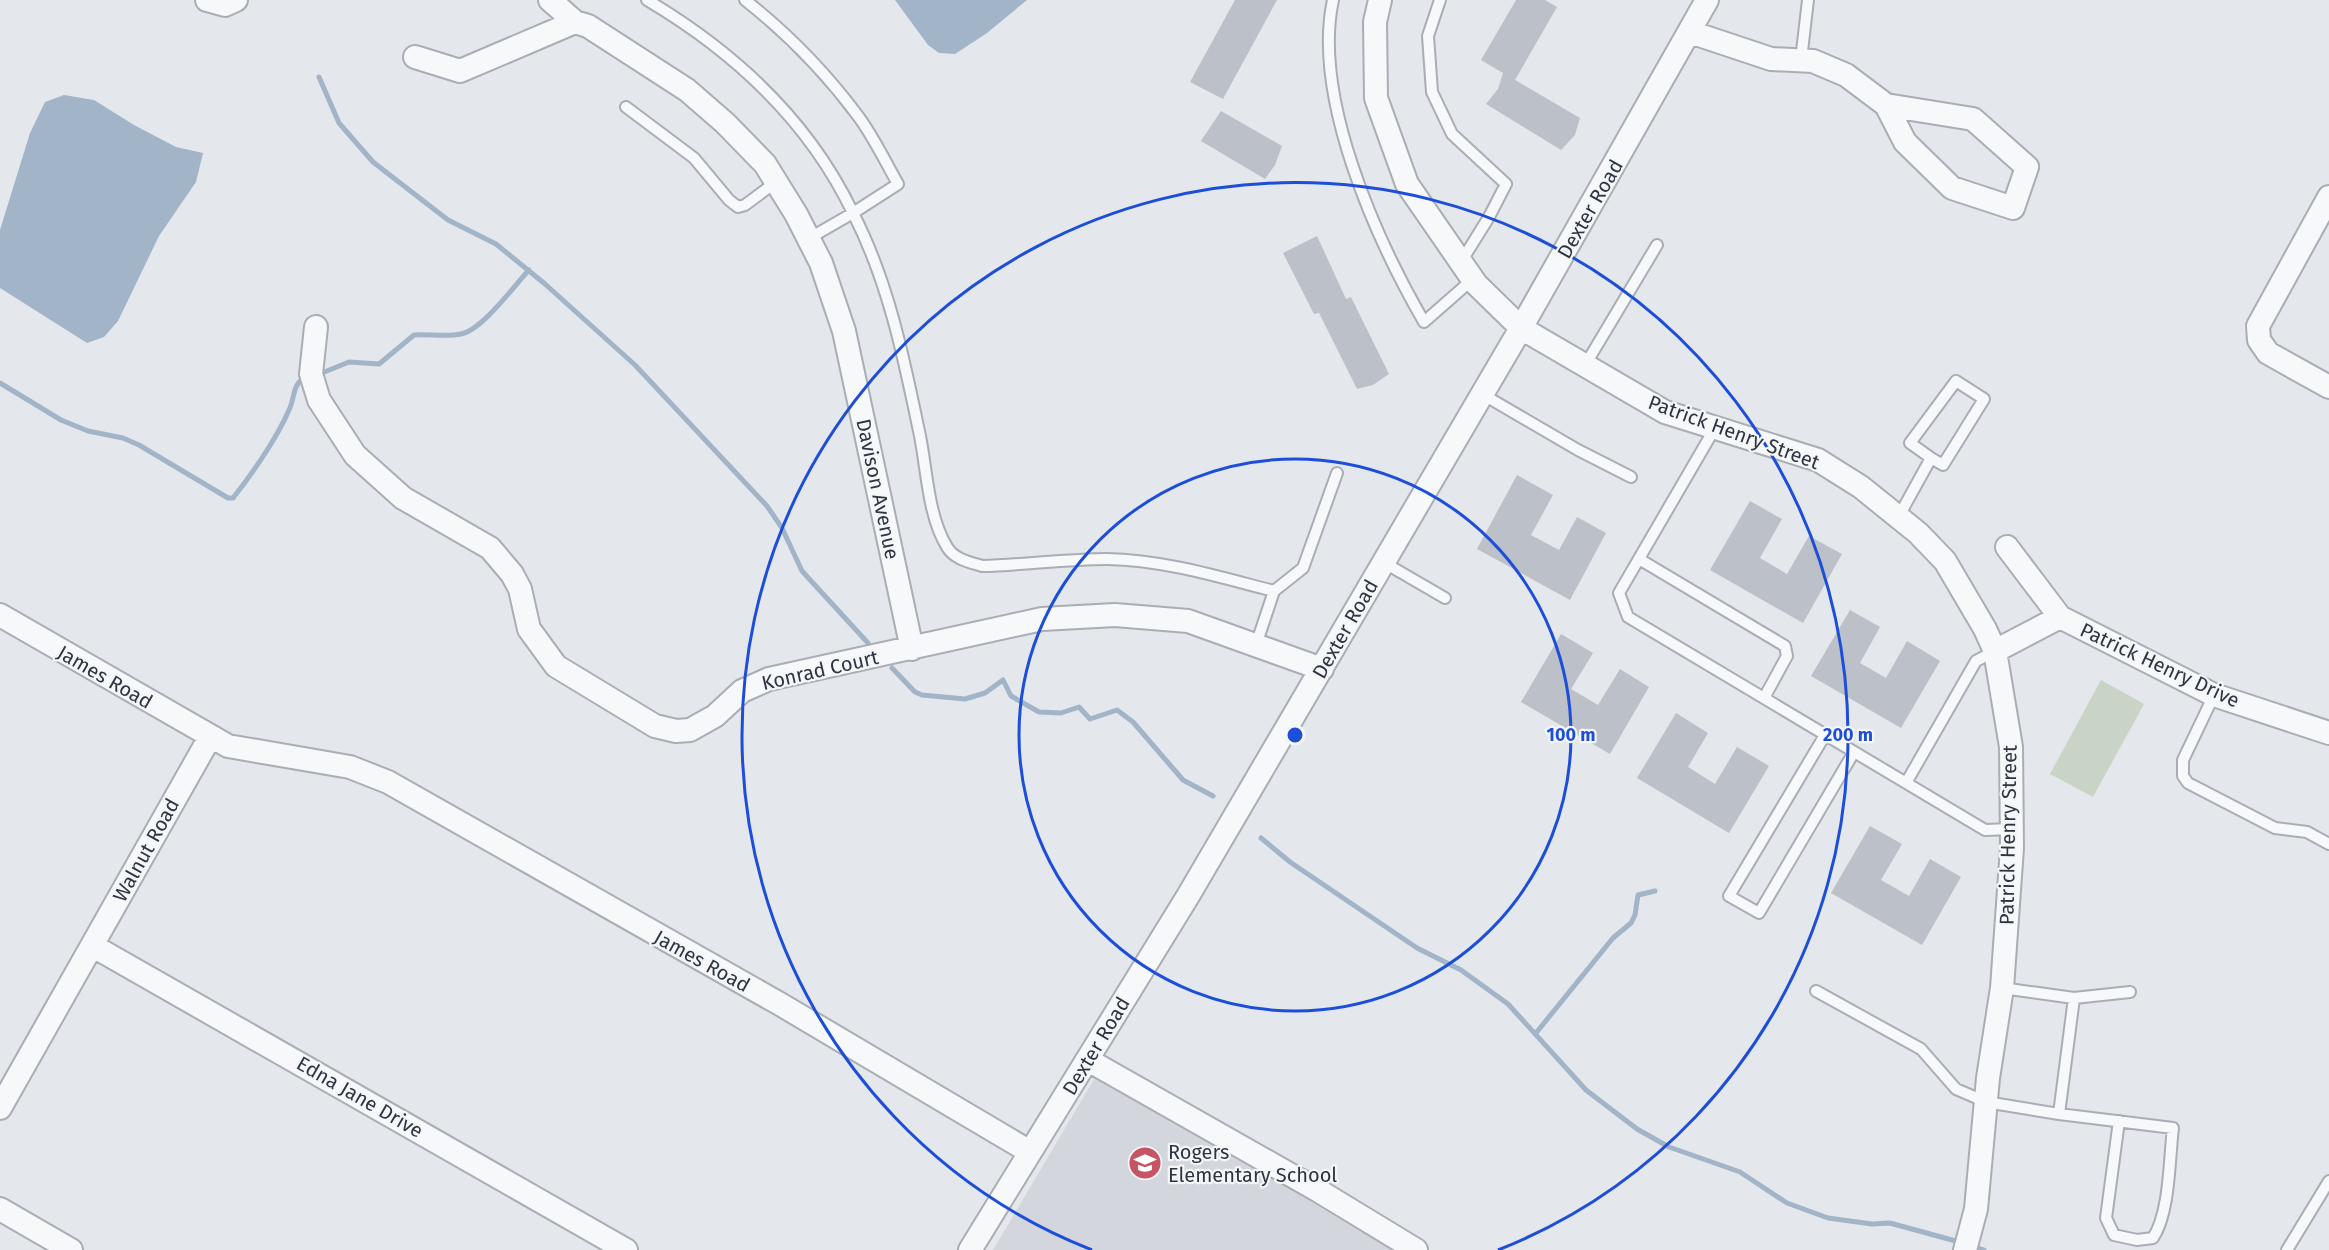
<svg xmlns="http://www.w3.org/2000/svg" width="2329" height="1250" font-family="'Fira Sans',sans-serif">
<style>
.built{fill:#d3d6dd}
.green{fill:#cad4c6}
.water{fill:#a2b4c8}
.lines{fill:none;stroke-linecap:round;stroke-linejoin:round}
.stream{stroke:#a2b4c8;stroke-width:5}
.building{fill:#bcc0c8}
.lane-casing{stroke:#a9aeb5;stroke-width:14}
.street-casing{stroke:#a9aeb5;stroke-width:26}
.lane{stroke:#f7f8f9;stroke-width:10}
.street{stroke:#f7f8f9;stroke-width:22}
.ring{fill:none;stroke:#1d4ed8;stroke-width:3}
.labels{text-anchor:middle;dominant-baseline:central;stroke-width:4.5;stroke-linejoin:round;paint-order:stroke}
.street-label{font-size:20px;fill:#2d3542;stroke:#f4f6f8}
.poi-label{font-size:20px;fill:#2d3542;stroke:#f4f6f8;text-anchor:start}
.centre{fill:#1d4ed8;stroke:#f4f6f8;stroke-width:3}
.ring-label{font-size:18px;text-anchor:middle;font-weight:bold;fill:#1d4ed8;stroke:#f4f6f8;stroke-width:4.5;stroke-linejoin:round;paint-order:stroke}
</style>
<rect width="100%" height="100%" fill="#e4e7eb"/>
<path class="built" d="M1096 1076 1396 1250H993Z"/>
<path class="green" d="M2101 680 2144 704 2093 797 2050 774Z"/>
<path class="water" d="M895 0H1027L987 33 955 54 939 53 928 45Z
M64 95 94 100 134 125 176 147 203 153 196 182 159 236 118 321 104 337 87 343 0 288V230L30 133 45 102Z"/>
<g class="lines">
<path class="stream" d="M319 77 339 123 373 162 448 220 496 244 545 284 635 365 767 506 782 528 802 571 868 643
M317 375 349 362 379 364 414 335C429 334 447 337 461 334 482 330 513 287 529 270
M0 383 61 420 88 431 123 438 139 445 228 498H233C252 474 277 438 289 410 295 398 292 385 305 377
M892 668 915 692 922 695 965 699 985 693 1003 680 1011 696 1039 712 1061 713 1079 707 1090 719 1117 710 1133 722 1183 780 1213 796
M1261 838 1290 862 1417 948 1461 970 1508 1004 1586 1090 1637 1129 1669 1147 1740 1172 1787 1203 1828 1218 1872 1224 1890 1223 1963 1243
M1536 1033 1613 938 1631 923 1635 915 1638 895 1655 891
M1972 1246 1984 1250"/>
</g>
<path class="building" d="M1235 0H1277L1223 99 1190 82Z
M1516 0H1545L1557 7 1515 80 1580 118 1575 135 1561 150 1486 104 1498 89 1503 73 1481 60Z
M1221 111 1282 146 1275 165 1265 179 1201 141Z
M1317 236 1346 299 1351 297 1389 374 1373 385 1357 389 1319 313 1314 314 1283 253Z
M1517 475 1553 495 1531 535 1559 550 1577 517 1606 533 1570 600 1477 549Z
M1750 501 1782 519 1760 558 1787 574 1809 536 1842 554 1803 623 1710 570Z
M1850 610 1880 627 1860 663 1886 678 1907 641 1940 661 1901 728 1811 676Z
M1561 634 1593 653 1571 689 1598 705 1620 669 1649 687 1610 754 1521 702Z
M1676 713 1708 733 1688 767 1715 784 1737 747 1769 766 1729 833 1637 778Z
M1870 826 1902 844 1881 880 1909 896 1930 859 1961 877 1922 945 1831 893Z"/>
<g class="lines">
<defs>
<path id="lane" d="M647 0C733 51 809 121 853 213L898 184C885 161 873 136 858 116 826 73 787 33 745 0
M1333 0C1312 97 1376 239 1424 322L1473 279
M1440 0 1428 36 1432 92 1452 134 1506 184 1489 217 1461 262
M1801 60 1808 0
M626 107 694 158 729 200 738 207 745 205 776 182
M808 239 853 213C889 283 904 359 920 436 927 471 928 516 947 547 954 559 969 562 982 566 1024 565 1065 559 1107 559 1164 560 1219 577 1274 591L1256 645
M1584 367 1657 245
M1482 394 1578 450 1631 477
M1715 428 1619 593 1628 617 1985 830 2012 829
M1899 516 1931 458 1910 443 1956 381 1984 399 1943 465 1931 458
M1639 559 1785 646 1787 656 1764 698
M1383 562 1445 598
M1274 591 1303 568 1337 473
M2214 695 2183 760V776L2188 783 2275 828 2307 832 2329 844
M1825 735 1729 896 1759 913 1854 752
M1906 783 1976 661 1995 651
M1816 991 1921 1049 1956 1089 1986 1102 2059 1114 2074 998 2002 988
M2074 998 2130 992
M2059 1114 2173 1128C2169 1160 2170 1212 2153 1238L2137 1240 2114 1235 2106 1218 2119 1121
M2287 1250 2329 1181"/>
<path id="street" d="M207 0 225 5 236 0
M550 0 575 22 588 26 687 90 725 123 765 164 796 214 821 263 844 331 912 649
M1380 0 1375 22 1376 98 1407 184 1476 284 1521 328 1665 412 1818 460 1861 487 1918 533 1945 561 1985 629 1995 651 2011 747 2012 848 2002 988 1988 1078 1976 1209 1965 1250
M1690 32 1771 59 1813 61 1846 75 1886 105 1905 142 1952 188 2013 208 2027 167 1973 119 1886 105
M415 57 460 71 575 22
M2329 197 2258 326 2259 340 2268 353 2329 387
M316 327 311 374 319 400 355 455 403 498 490 548 512 574 520 589 529 629 556 666 655 726 676 731 690 730 715 716 742 691 769 679 1042 619 1115 615 1188 621 1322 669
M2007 547 2060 617 2214 695 2329 733
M0 615 228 746 350 767 388 782 780 1004 1030 1152
M1995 651 2060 617
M93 946 626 1250
M1088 1060 1319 1191 1416 1250
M0 1108 210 737
M0 1209 71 1250
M970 1250 1188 896 1521 328 1707 0"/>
</defs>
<use href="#lane" class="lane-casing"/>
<use href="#street" class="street-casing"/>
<use href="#lane" class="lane"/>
<use href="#street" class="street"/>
</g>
<g class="ring">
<circle cx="1295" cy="735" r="276"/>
<path d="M1092 1250A553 553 0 1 1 1498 1250"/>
</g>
<defs>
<symbol id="school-disc" viewBox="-11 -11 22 22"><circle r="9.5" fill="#c55464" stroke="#f4f6f8"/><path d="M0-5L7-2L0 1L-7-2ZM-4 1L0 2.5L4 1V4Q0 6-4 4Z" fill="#fff"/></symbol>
</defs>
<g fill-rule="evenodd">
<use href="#school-disc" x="1126" y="1144" width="38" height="38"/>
</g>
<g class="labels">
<g class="street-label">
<text transform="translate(1590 209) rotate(-60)">Dexter Road</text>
<text transform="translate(1734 432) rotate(20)">Patrick Henry Street</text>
<text transform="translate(878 489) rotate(78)">Davison Avenue</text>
<text transform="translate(1345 629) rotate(-60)">Dexter Road</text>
<text transform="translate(2160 665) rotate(25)">Patrick Henry Drive</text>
<text transform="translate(820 670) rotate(-13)">Konrad Court</text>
<text transform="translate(105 677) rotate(30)">James Road</text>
<text transform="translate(2008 835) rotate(-89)">Patrick Henry Street</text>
<text transform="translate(146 850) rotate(-61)">Walnut Road</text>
<text transform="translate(702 961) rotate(29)">James Road</text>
<text transform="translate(1096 1046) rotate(-59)">Dexter Road</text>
<text transform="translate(360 1097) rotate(30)">Edna Jane Drive</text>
</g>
<g class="poi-label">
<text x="1168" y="1152">Rogers<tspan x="1168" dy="23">Elementary School</tspan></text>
</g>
</g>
<circle cx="1295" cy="735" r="9" class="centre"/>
<g class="ring-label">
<text x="1571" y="741">100 m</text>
<text x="1848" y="741">200 m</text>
</g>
</svg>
